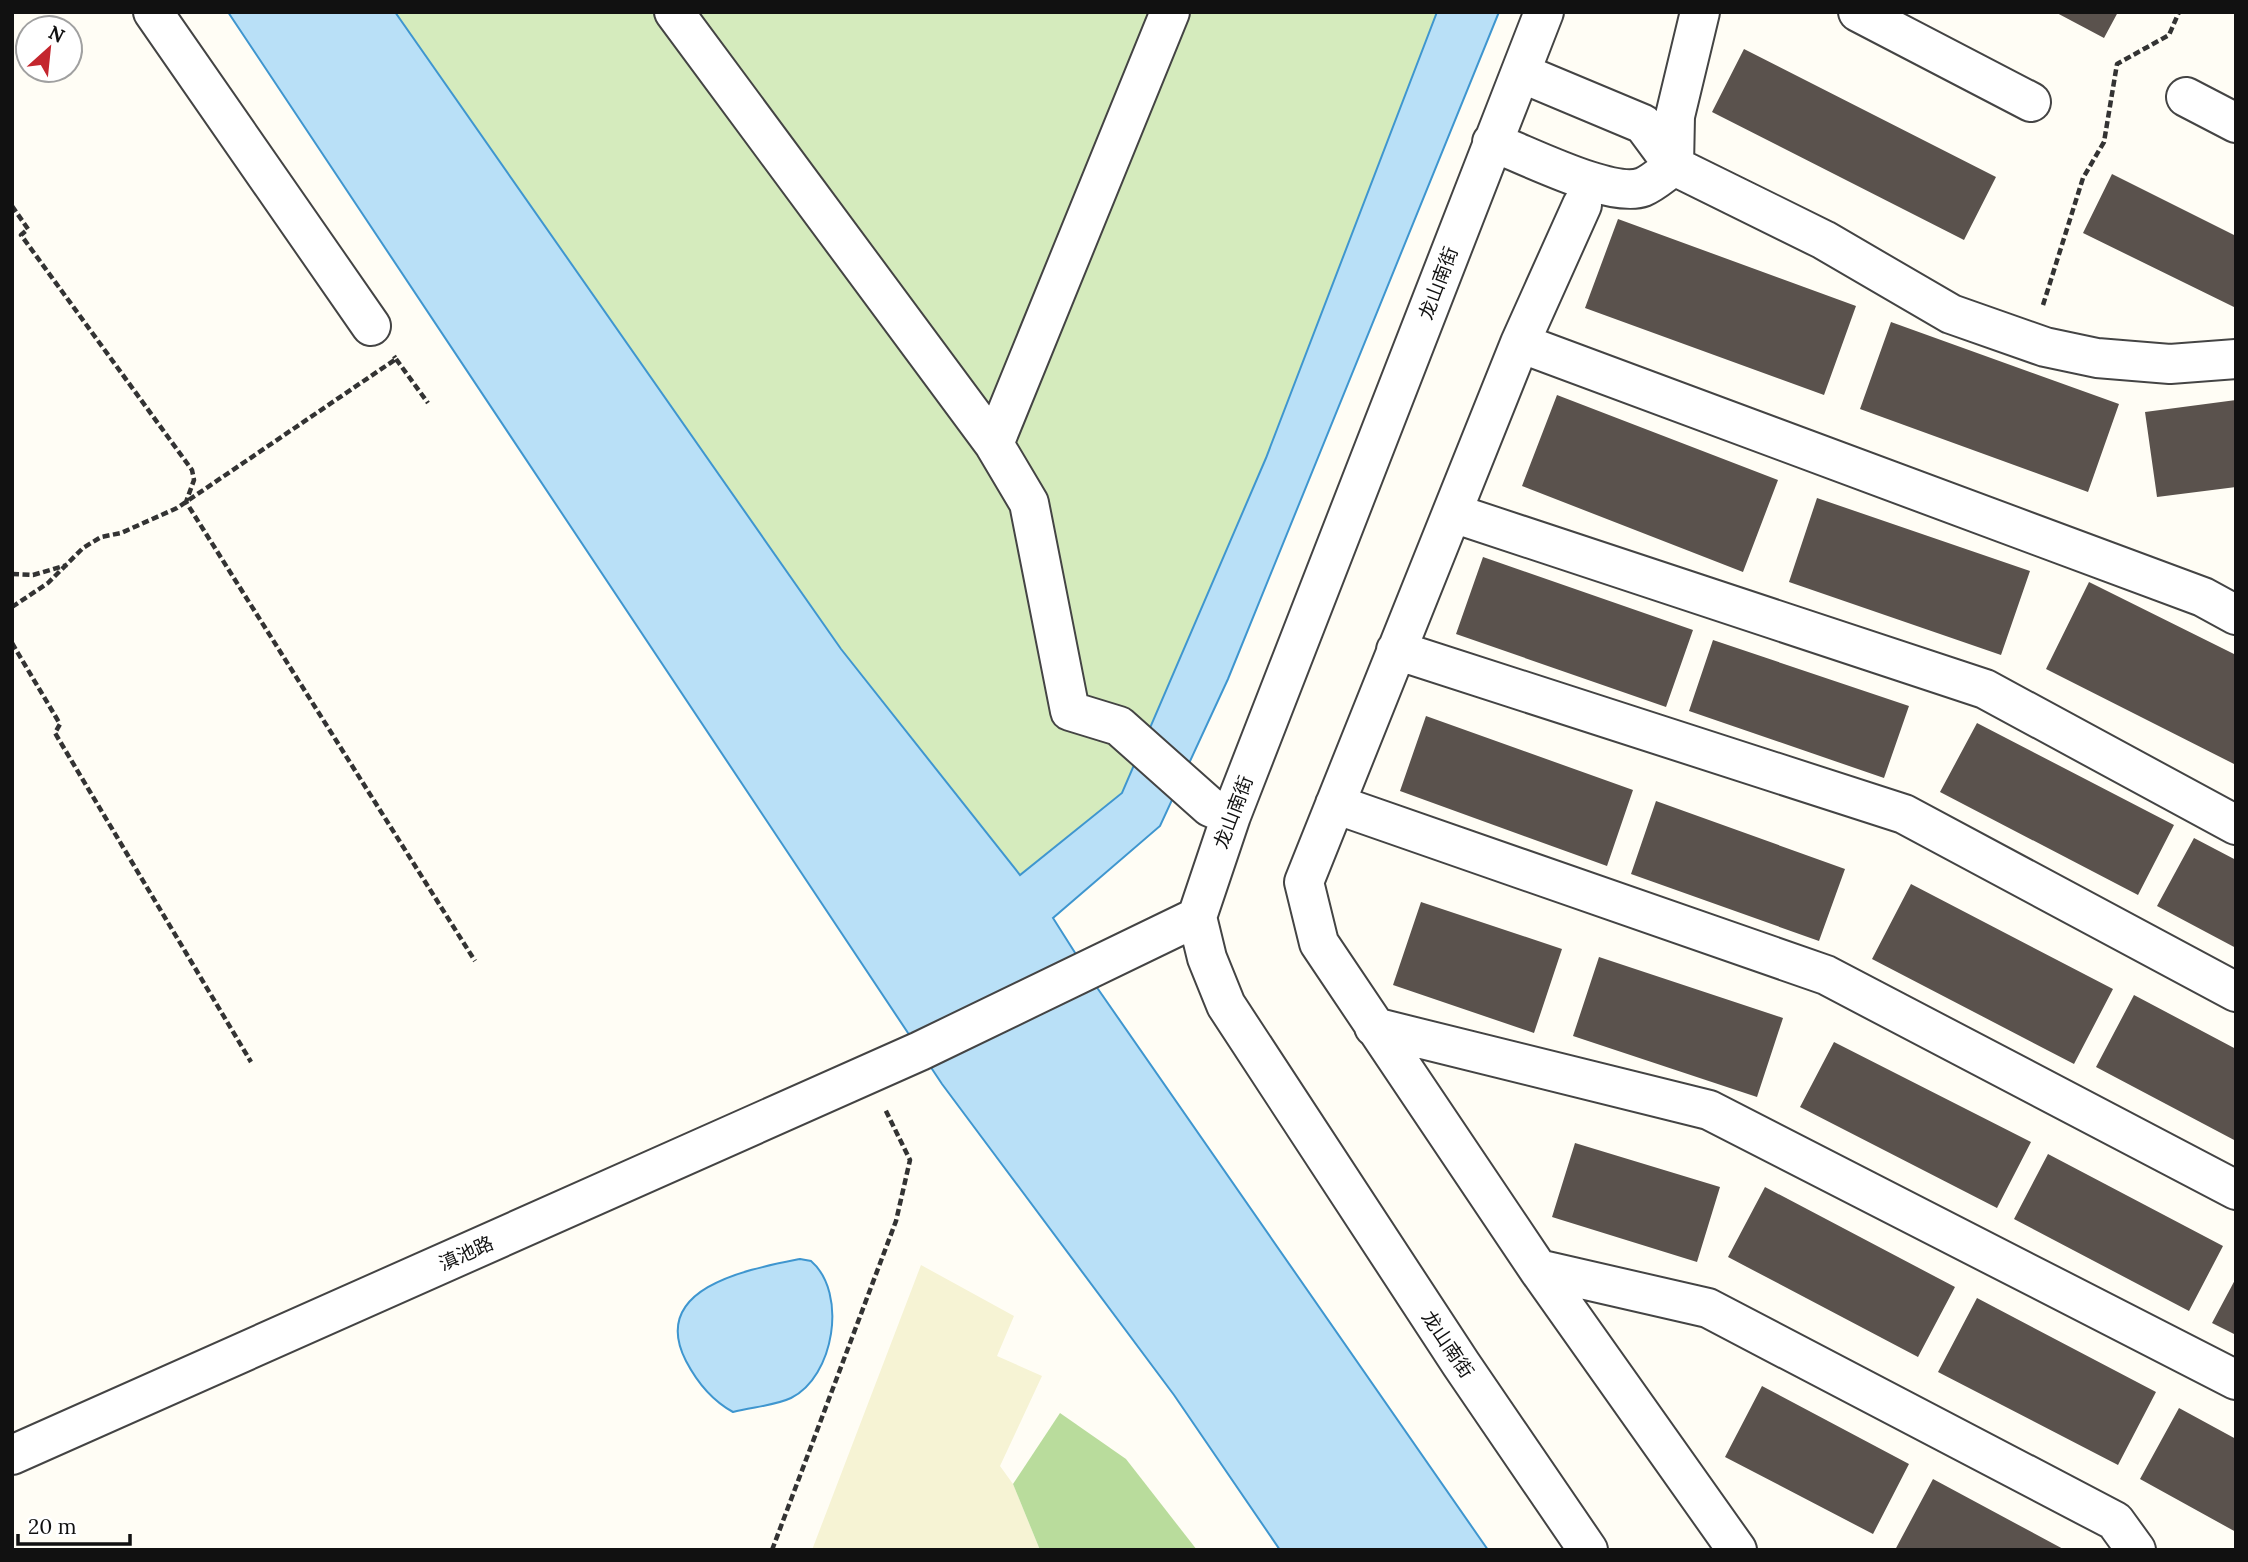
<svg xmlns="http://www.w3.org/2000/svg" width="2248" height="1562" font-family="Lora,'Noto Sans SC',serif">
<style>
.farmland{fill:#f6f3d4}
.green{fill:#d5ebbd}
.forest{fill:#b9dc9c}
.water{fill:#b9e0f7;stroke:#3f96cf;stroke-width:2}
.building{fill:#5a524d}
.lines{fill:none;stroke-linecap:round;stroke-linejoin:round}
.minor-casing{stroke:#444;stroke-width:42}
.path{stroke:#333;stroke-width:4.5;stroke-dasharray:7 3.5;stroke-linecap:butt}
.minor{stroke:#fff;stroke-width:38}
.labels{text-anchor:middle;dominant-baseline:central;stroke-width:7;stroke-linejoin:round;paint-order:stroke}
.street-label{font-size:19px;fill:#111;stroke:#fff}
</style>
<rect width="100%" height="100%" fill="#fffdf5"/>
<path class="farmland" d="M921 1265 1014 1316 997 1356 1042 1376 1000 1466 1013 1484 1040 1550H812Z"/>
<path class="green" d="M395 12H1437L1266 458 1122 793 1020 875 841 649Z"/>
<path class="forest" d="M1060 1413 1126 1459 1197 1550H1040L1013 1484Z"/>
<path class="water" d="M228 12H395L841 649 1020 875 1122 793 1266 458 1437 12H1499L1228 679 1160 826 1053 918 1098 989 1488 1550H1280L1174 1395 942 1084Z
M800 1259 811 1261C848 1293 834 1377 791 1398 774 1406 751 1407 733 1412 711 1400 697 1382 686 1361 648 1287 750 1269 800 1259Z"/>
<path class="building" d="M2055 12H2118L2104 38Z
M1744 49 1996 177 1964 240 1712 112Z
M2112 174 2236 236V308L2083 233Z
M1618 219 1856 306 1824 395 1585 308Z
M1891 322 2119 404 2088 492 1860 409Z
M1557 395 1778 480 1743 572 1522 486Z
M2236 400V487L2157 497 2145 412Z
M1817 498 2030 571 2001 655 1789 582Z
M1483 557 1693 630 1666 707 1456 634Z
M2089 582 2236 655V765L2046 669Z
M1713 640 1909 706 1884 778 1689 711Z
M1426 716 1633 790 1607 866 1400 791Z
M1977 723 2174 825 2138 895 1940 792Z
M1656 801 1845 869 1819 941 1631 874Z
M2194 838 2236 860V948L2157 906Z
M1911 884 2113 989 2074 1064 1872 959Z
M1421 902 1562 949 1534 1033 1393 985Z
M1599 957 1783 1018 1757 1097 1573 1036Z
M2134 995 2236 1049V1141L2096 1067Z
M1834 1042 2031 1142 1997 1208 1800 1107Z
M1575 1143 1720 1187 1697 1262 1552 1217Z
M2048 1154 2223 1246 2189 1311 2014 1219Z
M1765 1187 1955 1287 1918 1357 1728 1257Z
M2236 1278V1335L2212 1323Z
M1977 1298 2156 1392 2118 1465 1938 1372Z
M1762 1386 1909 1464 1873 1534 1725 1457Z
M2179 1408 2236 1439V1532L2140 1479Z
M1933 1479 2065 1550H1895Z"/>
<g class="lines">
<defs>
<path id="minor" d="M153 12 371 326
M674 12 994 444 1029 503 1070 711 1119 726 1210 807 1231 816
M1544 12 1231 816 1197 917 1207 958 1226 1005 1461 1364 1588 1550
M1858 12 2031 102
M1521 73 1643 124 1674 166 1824 240 1951 314 2045 347 2097 358 2170 364 2236 359
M2186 97 2236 123
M1492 142C1525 154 1611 199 1643 187 1653 183 1665 172 1674 166
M1674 166 1675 116 1700 12
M1582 205 1520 343 1304 882 1319 943 1538 1269 1737 1550
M1520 343 2203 597 2236 615
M994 444 1170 12
M1453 513 1985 689 2236 825
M1396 650 1904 814 2236 992
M1335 804 1826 975 2236 1190
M1374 1027 1709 1110 2236 1380
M1538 1269 1708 1308 2115 1521 2136 1550
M12 1455 920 1051 1197 917"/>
</defs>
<use href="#minor" class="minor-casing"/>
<path class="path" d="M12 206 28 229 21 235 192 470 194 480 186 502 475 961
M2043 305 2083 178 2104 142 2117 64 2169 35 2179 12
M396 359 428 403
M12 574 33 575 67 565
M12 607 48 583 83 548 101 537 121 533 177 508 396 359 394 356
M12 643 60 724 55 733 251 1062
M772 1550 896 1221 910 1160 885 1109"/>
<use href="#minor" class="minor"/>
</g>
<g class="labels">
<g class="street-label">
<text transform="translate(1438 283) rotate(-69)">龙山南街</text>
<text transform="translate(1233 812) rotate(-69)">龙山南街</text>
<text transform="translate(466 1253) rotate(-24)">滇池路</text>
<text transform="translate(1448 1344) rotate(56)">龙山南街</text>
</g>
</g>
<rect width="2248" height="1562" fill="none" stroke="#111111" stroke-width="28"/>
<g transform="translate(49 49) rotate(27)"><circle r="33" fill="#ffffff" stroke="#a0a0a0" stroke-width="2"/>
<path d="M0-5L12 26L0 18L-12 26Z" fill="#c4262e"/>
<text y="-10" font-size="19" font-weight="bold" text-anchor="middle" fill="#111111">N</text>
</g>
<path d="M18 1534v10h112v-10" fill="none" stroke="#111111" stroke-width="3.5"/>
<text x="28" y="1534" font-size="21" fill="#111111" stroke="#ffffff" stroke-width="5" paint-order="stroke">20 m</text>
</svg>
